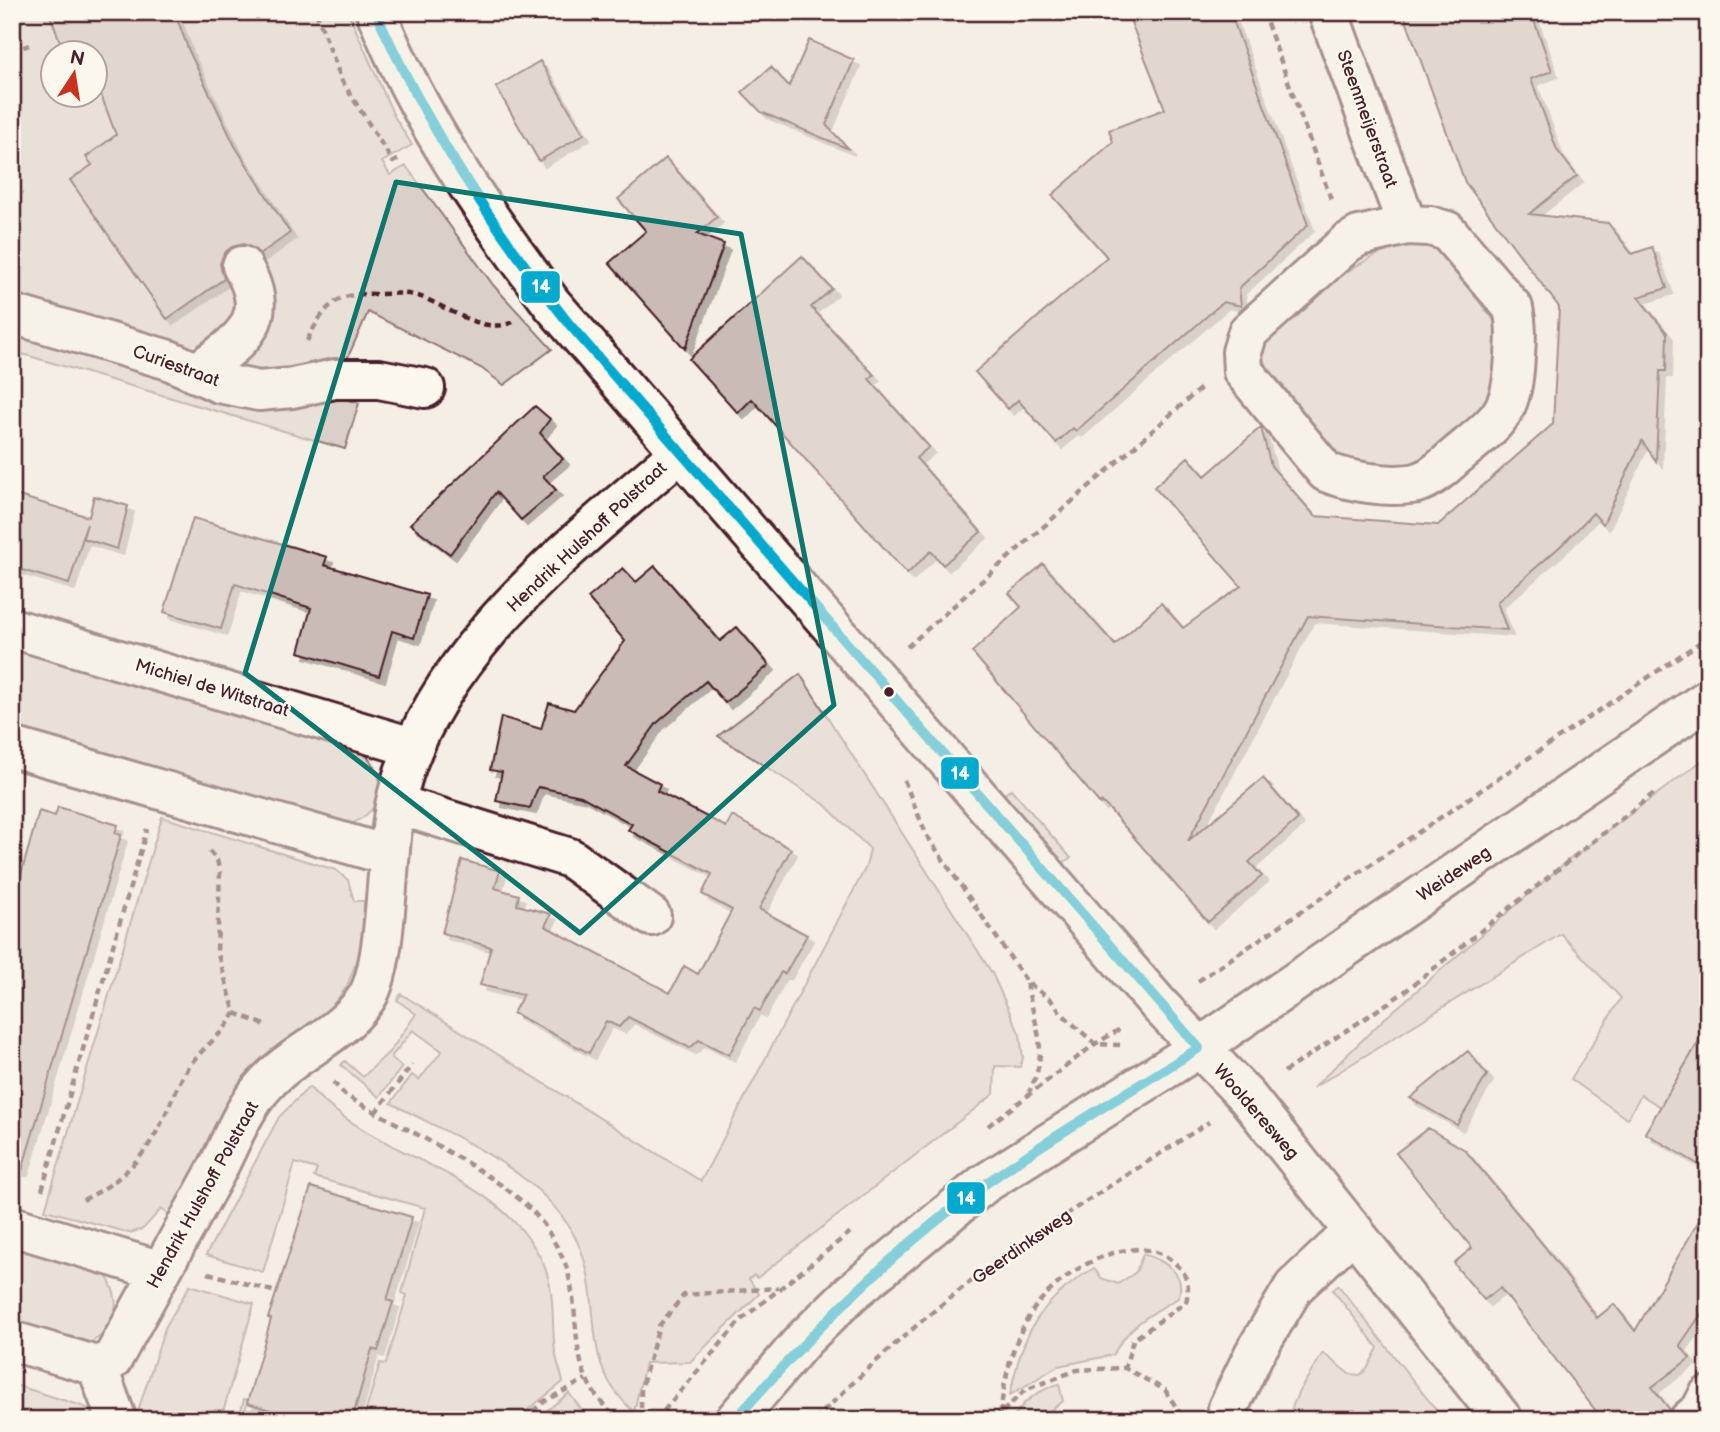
<svg xmlns="http://www.w3.org/2000/svg" width="1720" height="1432" font-family="'Balsamiq Sans',sans-serif">
<style>
.green{fill:#dbd0c9;stroke:#92787a;stroke-width:2;fill-rule:evenodd}
.building{fill:#cabbb6;stroke:#4a1f2b;stroke-width:2;filter:url(#shadow)}
.lines{fill:none;stroke-linecap:round;stroke-linejoin:round}
.minor-casing{stroke:#4a1f2b;stroke-width:44}
.major-casing{stroke:#4a1f2b;stroke-width:44}
.path{stroke:#4a1f2b;stroke-width:4.5;stroke-dasharray:7 5;stroke-linecap:butt}
.minor{stroke:#fbf7ec;stroke-width:38}
.major{stroke:#fbf7ec;stroke-width:38}
.bus-1-casing{stroke:#fbf7ec;stroke-width:16}
.bus-1{stroke:#00a9ce;stroke-width:10}
.marked{fill:none;stroke:#0f766e;stroke-width:5;stroke-linejoin:round}
.bus-dot{fill:#4a1f2b;stroke:#fbf7ec;stroke-width:2.5}
.labels{text-anchor:middle;dominant-baseline:central;stroke-width:5;stroke-linejoin:round;paint-order:stroke}
.street-label{font-size:18px;fill:#4a1f2b;stroke:#fbf7ec}
.line-badge{stroke:#fbf7ec;stroke-width:2.5}
.badge-label{font-size:19px;text-anchor:middle;font-weight:bold;fill:#fff}
</style>
<defs>
<filter id="shadow"><feDropShadow dx="6" dy="6" stdDeviation="0" flood-color="#0004"/></filter>
</defs>
<rect width="100%" height="100%" fill="#f4eee4"/>
<filter id="ink" filterUnits="userSpaceOnUse"><feTurbulence type="fractalNoise" baseFrequency=".0143" numOctaves="2"/><feDisplacementMap in="SourceGraphic" scale="14" xChannelSelector="R" yChannelSelector="G"/><feConvolveMatrix kernelMatrix="1 2 1 2 8 2 1 2 1" color-interpolation-filters="sRGB"/></filter>
<g filter="url(#ink)">
<path class="green" d="M12 12H348L394 116 412 145 382 162 390 175 406 166 494 286 552 349 504 385 481 368 368 312 331 395 359 403 345 449 12 351ZM52 52H94V94H52Z
M1420 242 1436 248 1494 320 1500 351 1492 400C1470 420 1443 453 1415 463 1393 470 1359 463 1338 456L1262 359 1264 344C1311 301 1354 252 1420 242Z
M12 645 363 752C390 781 385 809 349 825L12 730Z
M800 674 992 973 1020 1035 1023 1058 1020 1067 995 1066 994 1094 757 1278 754 1275 749 1279 759 1294 690 1362 645 1363 634 1412C586 1368 599 1332 588 1275 571 1181 465 1143 391 1103L412 1075 419 1080 442 1051 413 1030 391 1057 402 1067 379 1097 341 1065 345 1061 363 1077 391 1050 416 1014 397 1000 401 994 701 1181 866 867 870 849 824 804 718 736Z
M1708 756V1026L1661 1107 1641 1095 1627 1119 1571 1079 1621 998 1561 934 1313 1088 1384 1019 1565 863Z
M1011 789 1071 858 1062 863 1002 796Z
M162 817 336 870 348 880 354 901H364L363 944 347 986 331 1008 271 1056 171 1216 161 1209 143 1229 130 1233 45 1210Z
M309 1087C375 1160 499 1169 543 1263 556 1292 551 1321 555 1351 557 1362 561 1372 563 1382L515 1420H363L380 1363 386 1364 407 1295 402 1293 425 1208 314 1177 317 1169 295 1163 263 1272 206 1255 279 1117Z
M12 1240 104 1272C118 1293 119 1309 109 1331L86 1345 12 1330Z
M1143 1254C1163 1260 1188 1273 1178 1298 1150 1314 1128 1326 1113 1355L1058 1366 1010 1395C1022 1333 1039 1301 1094 1268L1101 1278 1118 1284 1136 1272Z
M190 1285 254 1304 223 1412 239 1417 244 1399 248 1400 243 1418 248 1420H135L165 1328Z
M1338 1285 1444 1420H1287L1298 1393 1323 1353 1349 1374 1360 1375 1367 1369 1378 1348 1333 1290Z
M12 1384 82 1406 91 1410 90 1420H48L12 1409Z
M1059 1384 1063 1401 1037 1420H1013C1020 1402 1041 1389 1059 1384Z
M569 1393 589 1420H535Z"/>
<path class="building" d="M49 12H179L176 16 189 51 235 146 290 233 260 254 244 244 232 247 224 253 220 264 224 279 167 319 70 180 92 165 86 157 116 135 94 76V52H64Z
M1127 12H1230L1308 225 1239 288 1241 306 1223 302 1076 431 1073 428 1056 443 1018 400 1008 409 975 372 1107 257 1052 195 1113 142 1109 130 1165 109Z
M1403 12H1531L1552 71 1531 79 1557 150 1577 176 1529 214 1608 223 1632 254 1652 247 1667 288 1638 297 1667 333 1666 371H1660L1656 461 1642 441 1603 524 1593 513 1565 542 1497 602 1507 630 1308 616 1188 841 1263 778 1298 819 1249 862 1262 876 1208 922 1110 810 1102 802 1100 804 972 652 1021 607 1009 593 1043 564 1115 645 1161 603 1183 628 1241 586 1154 487 1188 457 1205 476 1261 427 1271 466 1315 516 1438 525 1553 424 1559 307 1465 182Z
M809 40 854 60 826 125 849 149 761 112 742 92 771 67 789 86Z
M540 61 584 134 539 161 496 87Z
M666 158 717 217 697 234 724 244 685 349 609 263 646 231 618 199Z
M802 256 832 289 811 307 874 375 869 379 929 447 916 458 981 532 943 565 931 551 907 574 752 399 738 413 689 359Z
M535 406 550 419 540 433 563 459 543 476 556 490 521 520 496 492 450 554 410 524Z
M12 494 89 517 94 496 128 506 117 549 82 538 87 524 69 584 12 567Z
M193 518 327 557 324 565 427 595 414 638 392 631 379 676 299 652 311 608 235 584 221 629 164 612Z
M655 566 720 641 737 627 769 665 725 703 706 681 657 723 626 766 660 784 657 791 726 827 732 816 791 849 759 909 807 935 785 974 781 972 760 1011 754 1008 729 1055 699 1040 690 1048 628 1017 619 1027 606 1021 589 1053 513 1013 523 995 480 985 491 947 442 933 462 860 500 871 495 888 519 895 517 905 551 914 545 926 670 993 684 966 698 974 732 910 702 894 712 874 628 830 632 824 581 796 538 787 530 808 496 801 502 772 490 770 501 717 541 729 549 703 574 710 625 641 588 598 623 568 636 582Z
M58 807 118 825 115 833 121 835 22 1170 12 1169V906L39 811 55 816Z
M1708 1026V1170L1645 1133Z
M1468 1051 1487 1075 1457 1125 1410 1098Z
M1428 1128 1465 1150 1545 1247 1597 1318 1614 1304 1635 1331 1708 1205V1304L1680 1345 1690 1358 1652 1387 1670 1410 1668 1420H1603L1500 1288 1484 1300 1459 1270 1454 1263 1472 1248 1396 1153Z
M311 1187 412 1217 387 1300 393 1302 378 1351 372 1349 352 1420H304L247 1403 271 1319 268 1318Z"/>
<g class="lines">
<defs>
<path id="minor" d="M376 12C420 122 482 210 552 304L1160 1006 1247 1097 1503 1420
M1328 12 1407 225
M1407 225 1430 226 1447 231 1513 308C1517 325 1516 339 1515 356 1512 415 1499 420 1456 456 1443 467 1429 482 1411 484 1385 487 1351 482 1326 472L1243 371 1242 352 1248 332 1347 243 1359 236Z
M12 314 169 360 219 383 259 391 292 388 335 379H379L425 388
M196 373C239 342 275 321 242 266
M12 628 412 747
M12 747 387 855
M396 804 570 858 651 916
M12 1226 161 1271
M12 1341 97 1366
M97 1366 112 1360C146 1298 180 1237 214 1175 229 1147 241 1112 262 1088 292 1052 341 1037 367 997 388 963 386 853 395 806 426 656 569 549 679 453
M97 1366 115 1415 113 1420
M1228 1408 1254 1354 1294 1287 1354 1231
M1689 1420 1701 1410 1708 1396"/>
<path id="major" d="M735 1420 804 1339 851 1293 984 1184 1199 1048 1708 699"/>
</defs>
<use href="#minor" class="minor-casing"/>
<use href="#major" class="major-casing"/>
<path class="path" d="M316 12 342 81 393 162 401 158
M1263 12 1332 202
M12 51 29 45
M307 341C324 307 335 292 375 294 388 294 405 292 418 296 446 305 483 336 513 322
M907 647 1202 387
M904 780 927 836 1027 982 1051 1000 1061 1013 1095 1044 1121 1045
M209 851 217 860 220 872 217 951 235 1013 265 1025
M1198 981 1708 637
M1027 983C1034 1027 1051 1049 1029 1092
M1284 1072 1403 993 1654 793
M333 1082 345 1095C400 1128 517 1179 548 1231 554 1242 563 1256 567 1269 584 1329 563 1373 619 1420
M375 1113 412 1065
M988 1126 1095 1044 1122 1028
M42 1190 147 829
M83 1200C123 1181 148 1154 166 1113 174 1095 181 1077 193 1061 207 1044 224 1033 235 1013
M208 1273 276 1292
M1000 1414C1005 1378 1011 1345 1031 1313 1056 1274 1134 1224 1176 1264 1188 1275 1190 1286 1186 1302L1133 1340 1125 1368
M524 1420 543 1402 586 1379
M641 1420V1389L659 1326 684 1295 778 1288
M656 1420 741 1320 853 1230
M815 1420C879 1356 948 1295 1022 1244 1083 1202 1147 1163 1209 1122
M994 1420 1025 1390 1077 1370 1125 1368 1165 1390 1184 1419"/>
<use href="#minor" class="minor"/>
<use href="#major" class="major"/>
<defs>
<path id="bus-1" d="M376 12C426 127 493 227 570 325L1199 1048C1115 1101 1027 1150 949 1211 870 1273 801 1344 735 1420"/>
</defs>
<use href="#bus-1" class="bus-1-casing"/>
<use href="#bus-1" class="bus-1"/>
</g>
</g>
<path d="M0 0H1720V1432H0ZM396 182 741 234 834 705 580 933 245 673Z" fill="#f4eee4" fill-opacity=".55" fill-rule="evenodd"/>
<path class="marked" d="M396 182 741 234 834 705 580 933 245 673Z"/>
<circle class="bus-dot" cx="889" cy="692" r="6"/>
<g class="labels">
<g class="street-label">
<text transform="translate(1367 119) rotate(70)">Steenmeijerstraat</text>
<text transform="translate(176 366) rotate(20)">Curiestraat</text>
<text transform="translate(587 537) rotate(-43)">Hendrik Hulshoff Polstraat</text>
<text transform="translate(212 688) rotate(17)">Michiel de Witstraat</text>
<text transform="translate(1454 874) rotate(-34)">Weideweg</text>
<text transform="translate(1256 1112) rotate(49)">Woolderesweg</text>
<text transform="translate(203 1195) rotate(-61)">Hendrik Hulshoff Polstraat</text>
<text transform="translate(1022 1247) rotate(-35)">Geerdinksweg</text>
</g>
</g>
<g class="line-badge">
<rect x="520" y="270" width="41" height="34" rx="7" fill="#00a9ce"/>
<rect x="940" y="756" width="40" height="34" rx="7" fill="#00a9ce"/>
<rect x="946" y="1181" width="40" height="34" rx="7" fill="#00a9ce"/>
</g>
<g class="badge-label">
<text x="541" y="293">14</text>
<text x="960" y="780">14</text>
<text x="966" y="1205">14</text>
</g>
<rect width="1720" height="1432" fill="none" stroke="#fbf7ec" stroke-width="42"/>
<rect x="21" y="21" width="1678" height="1390" fill="none" stroke="#4a1f2b" stroke-width="2.5" filter="url(#ink)"/>
<g transform="translate(74 74) rotate(12)"><circle r="33" fill="#fbf7ec" stroke="#b4a19f" stroke-width="2"/>
<path d="M0-5L12 26L0 18L-12 26Z" fill="#c8321e"/>
<text y="-10" font-size="19" font-weight="bold" text-anchor="middle" fill="#4a1f2b">N</text>
</g>
</svg>
